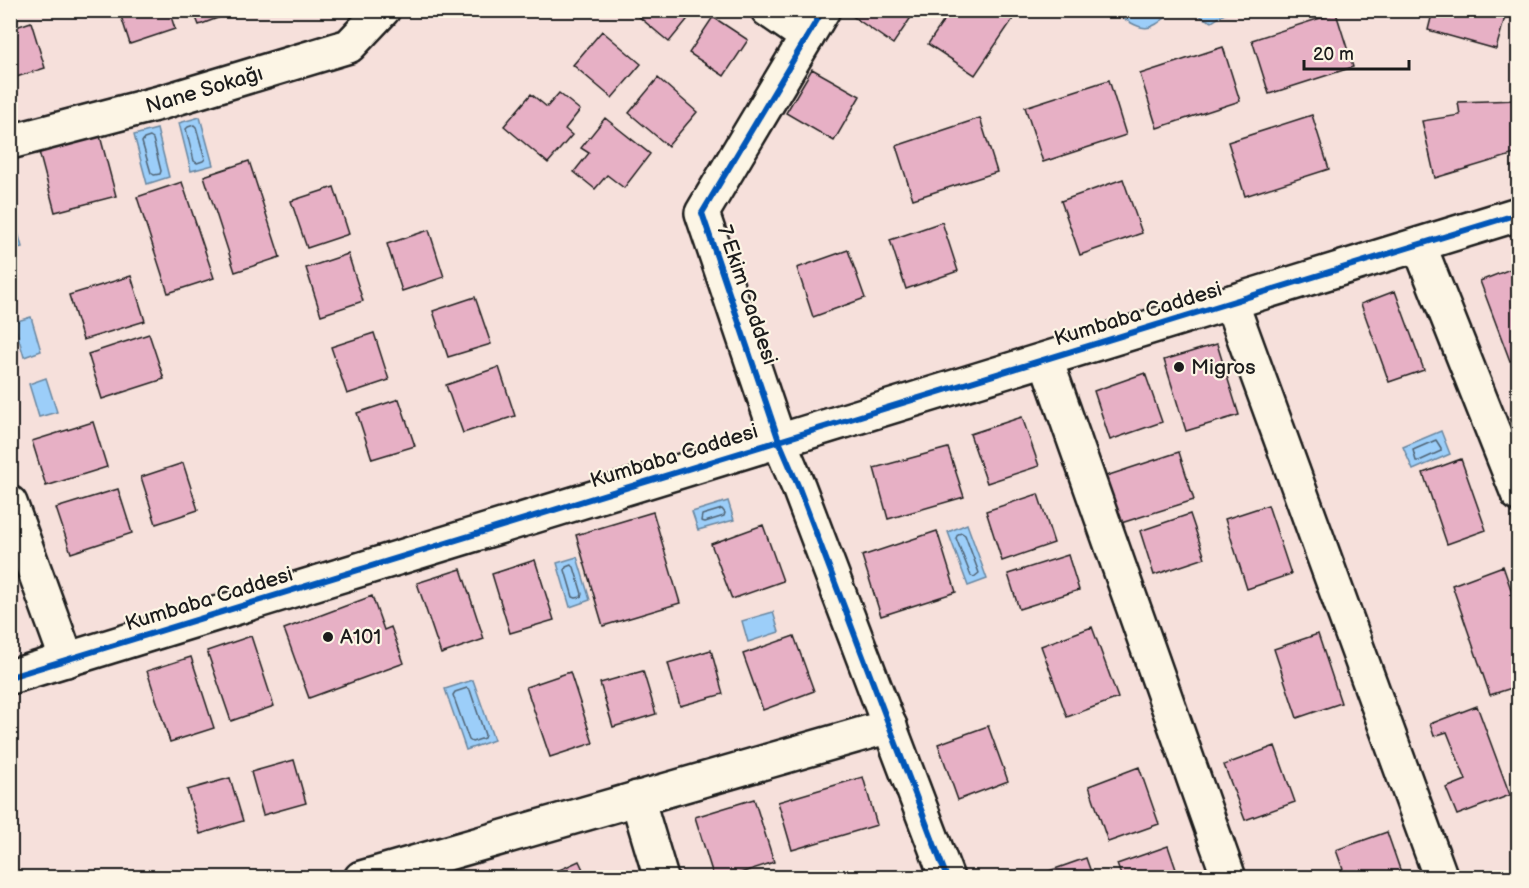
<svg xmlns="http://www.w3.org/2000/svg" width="1529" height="888" font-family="'Balsamiq Sans',sans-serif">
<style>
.water{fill:#9ccef9;stroke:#6987a1;stroke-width:1.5}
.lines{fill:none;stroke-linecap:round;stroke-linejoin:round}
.shore{stroke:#4f6374;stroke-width:1.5}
.building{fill:#e7b0c5;stroke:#1c1c1c;stroke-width:1.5}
.minor-casing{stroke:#1c1c1c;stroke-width:38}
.tertiary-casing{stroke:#1c1c1c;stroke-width:38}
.minor{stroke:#fcf5e5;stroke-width:33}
.tertiary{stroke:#fcf5e5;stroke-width:33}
.cycleway-casing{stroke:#fcf5e5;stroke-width:10}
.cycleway{stroke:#0057b8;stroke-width:6}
.poi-dot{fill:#1c1c1c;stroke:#fcf5e5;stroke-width:2}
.labels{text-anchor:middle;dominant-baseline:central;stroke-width:4.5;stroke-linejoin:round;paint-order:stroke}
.street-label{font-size:21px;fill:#1c1c1c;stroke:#fcf5e5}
.poi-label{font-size:21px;fill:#1c1c1c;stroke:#fcf5e5;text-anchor:start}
</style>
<rect width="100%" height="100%" fill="#f6e0db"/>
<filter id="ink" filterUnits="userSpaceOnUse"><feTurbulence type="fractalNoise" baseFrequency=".0167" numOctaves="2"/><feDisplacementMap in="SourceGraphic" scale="12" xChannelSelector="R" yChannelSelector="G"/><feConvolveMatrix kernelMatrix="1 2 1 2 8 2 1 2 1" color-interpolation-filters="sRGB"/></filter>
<g filter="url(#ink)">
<path class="water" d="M1117 11V10L1174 11C1148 31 1148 34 1118 15Z
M1195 11H1229L1212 22 1203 18Z
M200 117 213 165 191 171 179 123Z
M157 129 169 177 147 184 134 135Z
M11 207 22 247 11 251H10Z
M31 317 41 351 24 357 14 322Z
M46 378 57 412 39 417 29 384Z
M1441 431 1450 454 1413 470 1403 447Z
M728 501 734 520 698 530 692 512Z
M967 524 987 579 968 586 948 532Z
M577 557 590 600 570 607 557 563Z
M773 612 779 632 748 642 742 621Z
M473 680 494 740 466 750 445 689Z"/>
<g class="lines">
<path class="shore" d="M194 125 196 127 205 159 203 161 197 163 194 161 186 129 188 127Z
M150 137 153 139 161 171 160 174 154 175 151 173 142 142 144 139Z
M1436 440 1441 448V451L1419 461H1416L1413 450Z
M722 509 725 513 724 516 705 522 701 521 702 515Z
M962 533 965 535 979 573 974 577 971 576 956 538 958 534Z
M571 565 574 567 582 594 581 597 576 598 573 597 565 570 566 567Z
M467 688 470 690 485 735 484 738 472 742 469 740 453 695 455 692Z"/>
</g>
<path class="building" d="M119 10H169L175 29 130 44Z
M193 10H239L199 25Z
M640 10H695L669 42 637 15Z
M850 10H916L893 44 848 13Z
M951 10H1019L975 75 928 44Z
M1433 10H1507L1496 49 1428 30Z
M1336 13 1353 67 1269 94 1252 40Z
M713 17 748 40 724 76 689 53Z
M31 22 45 68 10 79V29Z
M602 31 641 64 612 98 573 65Z
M1223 47 1240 101 1157 128 1140 74Z
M812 69 860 96 834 141 786 113Z
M658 78 697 112 668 146 629 113Z
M1109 80 1126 135 1043 162 1025 107Z
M559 93 580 110 565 129 572 135 548 163 504 126 531 94 547 107Z
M1518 100V153L1435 178 1422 121 1460 115 1458 102Z
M1312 115 1329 169 1245 196 1228 142Z
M605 118 650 154 624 188 607 175 595 189 574 172 589 153 581 148Z
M980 118 997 172 913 199 896 146Z
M99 132 116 196 55 212 38 148Z
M249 161 280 257 235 272 204 176Z
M1123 179 1142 233 1080 255 1061 201Z
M182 182 214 278 168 293 137 197Z
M334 187 349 234 307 248 291 201Z
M942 222 958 271 906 289 890 240Z
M429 230 444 277 402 291 387 244Z
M848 250 865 298 813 317 797 268Z
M348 254 363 301 321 315 306 268Z
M1518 266V358L1510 361 1480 281Z
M131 276 145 321 83 340 69 295Z
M1395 291 1424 370 1389 382 1361 304Z
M475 297 491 344 448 357 433 311Z
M374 333 389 380 347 394 331 347Z
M149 334 164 379 102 399 88 354Z
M1217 344 1239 415 1186 431 1164 360Z
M499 367 515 416 463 433 446 385Z
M1145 373 1162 422 1110 440 1094 391Z
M399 399 415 446 372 459 357 413Z
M1022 417 1039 466 987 483 970 434Z
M93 422 107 467 46 486 32 441Z
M948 448 964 497 888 519 874 468Z
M1179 452 1194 500 1118 524 1103 477Z
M1461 459 1486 530 1447 544 1423 473Z
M183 463 198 510 156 524 141 477Z
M118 489 132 533 71 553 56 508Z
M1038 494 1054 543 1002 561 986 511Z
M1268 505 1291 574 1247 589 1225 519Z
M653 512 680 603 603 626 576 535Z
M1190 514 1205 558 1154 575 1140 531Z
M763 525 783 581 732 599 711 544Z
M937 531 956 592 881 616 862 556Z
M1068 555 1079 590 1019 609 1008 574Z
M535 560 554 620 510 633 492 574Z
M1503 566 1518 610V686L1490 695 1452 585Z
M461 569 484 639 441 654 417 583Z
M372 596 384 630 391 627 404 663 309 698 284 629Z
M1092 627 1118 698 1067 717 1041 646Z
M1318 634 1341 703 1297 718 1274 649Z
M251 636 274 706 231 721 207 651Z
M794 636 814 691 763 710 743 654Z
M711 650 723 694 680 706 668 663Z
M191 657 214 728 170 742 147 671Z
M643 671 656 714 613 727 600 683Z
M570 672 593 743 550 757 526 687Z
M1477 706 1510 795 1457 815 1446 788 1466 780 1447 732 1434 736 1430 724Z
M988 726 1008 781 958 800 938 744Z
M1275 746 1295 802 1245 820 1224 765Z
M294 760 306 803 263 815 251 772Z
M1139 767 1159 824 1108 842 1089 786Z
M863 777 877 825 792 850 778 802Z
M230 778 243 821 200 834 187 790Z
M754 799 774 862 725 878H714L695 817Z
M1387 832 1403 878H1346L1336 850Z
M1168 846 1179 878H1122L1117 864Z
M1086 858 1093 878H1036L1035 876Z
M579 861 587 878H542Z"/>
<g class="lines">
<defs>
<g id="minor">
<path d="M768 10 807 37"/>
<path id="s1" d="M10 142 163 102 349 46 383 10"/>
<path d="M1419 245 1518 494"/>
<path d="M1231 302 1441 878"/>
<path d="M1046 360 1229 878"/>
<path d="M779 441 799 488 947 878"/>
<path d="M10 503 67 660"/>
<path d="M637 798 661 878"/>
<path d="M361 878 890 726"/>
</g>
<path id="tertiary" d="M779 441 702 213 823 10
M10 677 1518 214"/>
</defs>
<use href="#minor" class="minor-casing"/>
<use href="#tertiary" class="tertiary-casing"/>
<use href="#minor" class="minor"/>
<use href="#tertiary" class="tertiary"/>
<defs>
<path id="cycleway" d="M823 10 702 213 779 441 799 488 947 878
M10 677 1518 214"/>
</defs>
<use href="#cycleway" class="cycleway-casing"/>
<use href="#cycleway" class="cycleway"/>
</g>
</g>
<g class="poi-dot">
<circle cx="1179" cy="367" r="6"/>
<circle cx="328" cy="637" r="6"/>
</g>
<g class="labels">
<g class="street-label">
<text stroke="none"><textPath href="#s1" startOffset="201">Nane Sokağı</textPath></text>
<text transform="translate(747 295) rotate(71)">7 Ekim Caddesi</text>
<text transform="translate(1138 314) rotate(-17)">Kumbaba Caddesi</text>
<text transform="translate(674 456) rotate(-17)">Kumbaba Caddesi</text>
<text transform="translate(209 599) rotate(-17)">Kumbaba Caddesi</text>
</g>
<g class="poi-label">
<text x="1191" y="367">Migros</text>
<text x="340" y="637">A101</text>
</g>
</g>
<rect width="1529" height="888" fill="none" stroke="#fcf5e5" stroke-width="36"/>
<rect x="18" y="18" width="1493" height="852" fill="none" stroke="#1c1c1c" stroke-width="2" filter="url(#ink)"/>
<path d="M1304 60v9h105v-9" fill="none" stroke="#1c1c1c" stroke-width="3"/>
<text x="1313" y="60" font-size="18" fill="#1c1c1c" stroke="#fcf5e5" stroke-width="4.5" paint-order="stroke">20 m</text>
</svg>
